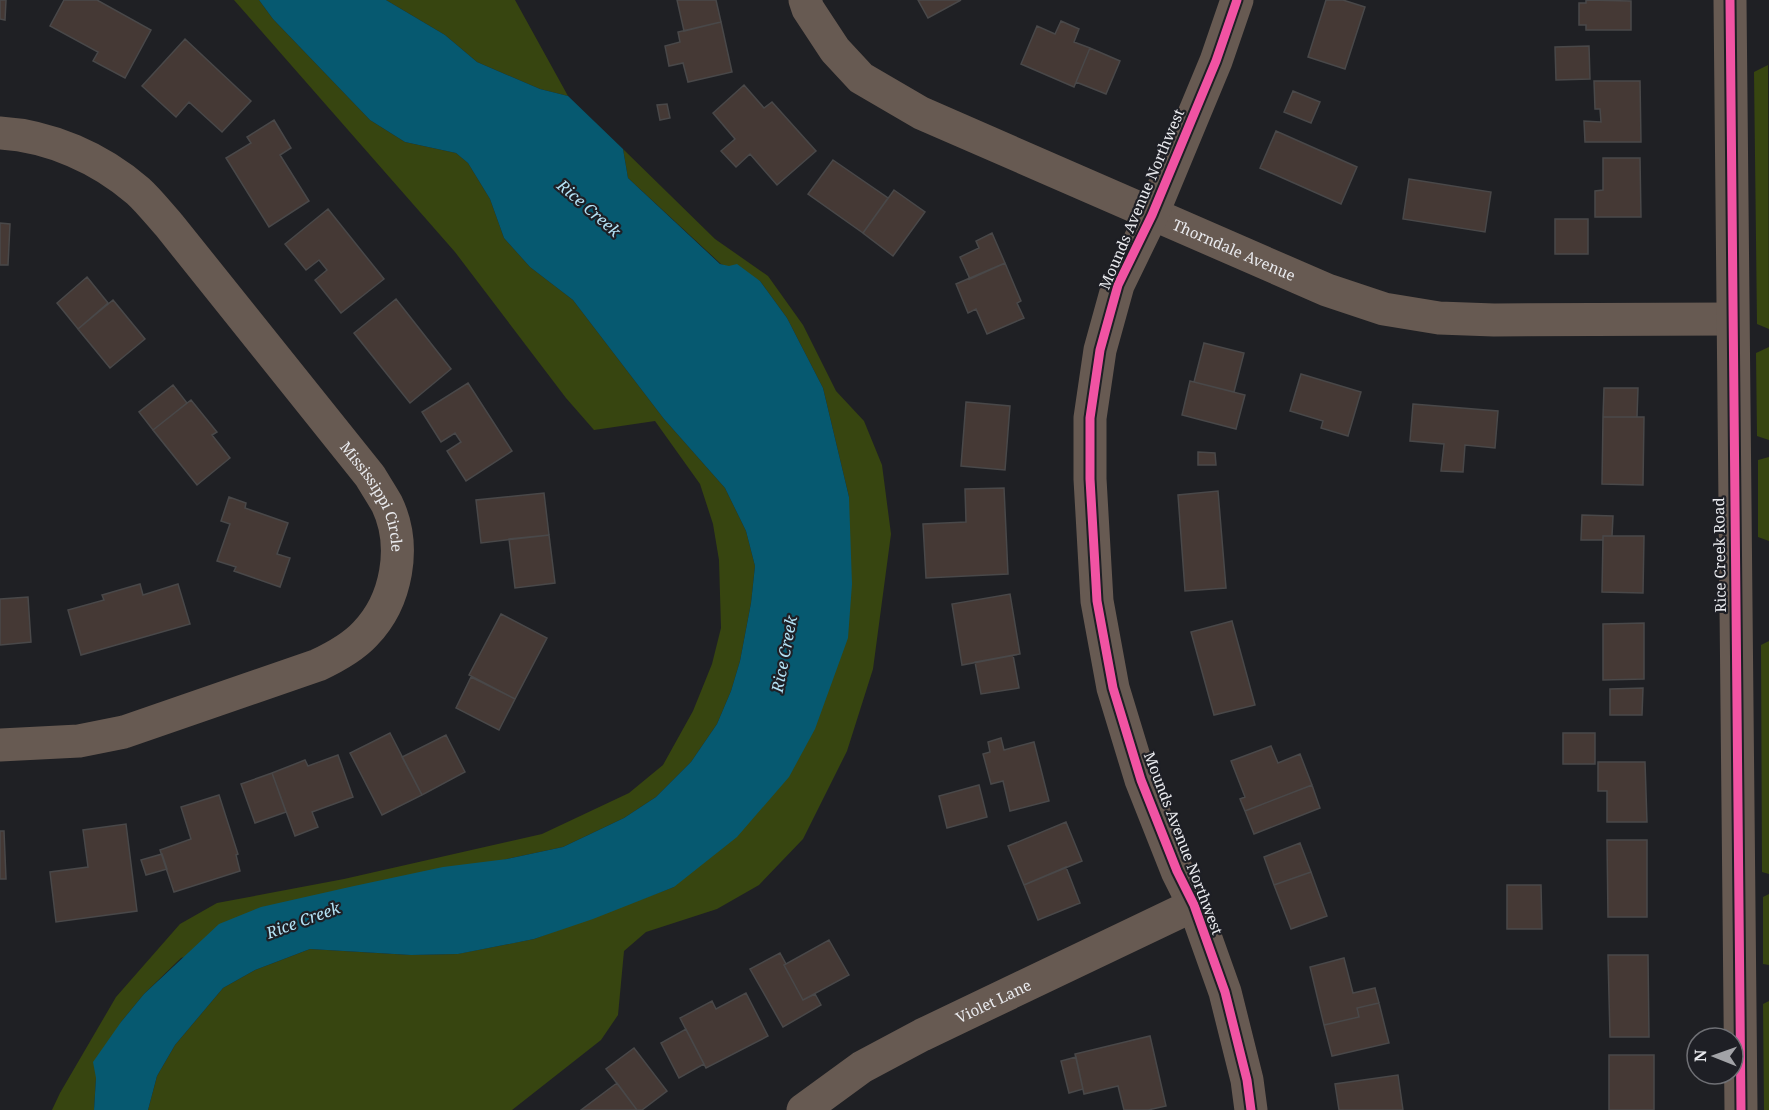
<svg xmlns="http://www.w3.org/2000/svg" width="1769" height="1110" font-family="'Noto Serif',serif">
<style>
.green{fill:#374510}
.water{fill:#065970}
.building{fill:#453935;stroke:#494849;stroke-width:1.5}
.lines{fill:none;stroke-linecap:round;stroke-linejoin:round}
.minor{stroke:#675a52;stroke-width:33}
.cycleway-casing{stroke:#1e1f25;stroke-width:13}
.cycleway{stroke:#f153a3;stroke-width:9}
.labels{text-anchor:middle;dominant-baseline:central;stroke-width:4.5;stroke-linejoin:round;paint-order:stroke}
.street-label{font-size:15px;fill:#e9eaee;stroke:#1e1f25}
.water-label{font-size:16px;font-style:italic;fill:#b4e2f5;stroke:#1e1f25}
</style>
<rect width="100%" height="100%" fill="#1f2024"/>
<path class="green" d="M234 0H259L273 19 370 120 405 142 456 153 468 163 490 199 504 238 530 267 573 300 664 419 725 488 746 531 755 566 751 603 740 661 731 691 717 724 691 762 656 797 624 818 563 847 507 859 181 958 144 994 121 1022 96 1078 94 1110H52L60 1093 116 997 180 924 217 903 344 879 542 834 629 793 663 765 693 711 712 664 721 628 719 560 713 524 700 484 655 421 594 430 566 398 455 252Z
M386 0H515L568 96 540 89 477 62 445 35Z
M1768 65 1769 329 1757 324 1754 72Z
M623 149 715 239 768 276 803 325 836 391 864 421 882 465 891 534 873 669 847 751 803 839 759 885 717 909 646 932 624 951 618 1015 601 1040 512 1110H148L157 1076 175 1045 223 988 255 970 310 949 411 955 457 954 534 939 674 887 849 497 823 388 787 318 760 281 721 264 628 178Z
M1769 347V440L1757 436 1756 353Z
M1769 457V541L1758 537V460Z
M1769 641V874L1762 872 1761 645Z
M1769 894V965L1763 964V897Z
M1769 1001V1110H1764L1763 1004Z"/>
<path class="water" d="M259 0H386L445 35 477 62 540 89 568 96 623 149 628 178 720 264 729 266 737 264 760 281 787 318 823 388 849 497 852 584 848 638 815 729 789 777 737 837 674 887 593 919 534 939 458 954 411 955 310 949 255 970 223 988 175 1045 157 1076 148 1110H94L96 1078 93 1062 121 1022 144 994 219 924 261 907 354 886 443 867 507 859 563 847 624 818 656 797 691 762 717 724 731 691 740 661 751 603 755 566 746 531 725 488 664 419 573 300 530 267 504 238 490 199 468 163 456 153 405 142 370 120 273 19Z"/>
<path class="building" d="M0 0H6L5 20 0 19Z
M64 0H97L151 30 125 78 93 61 98 52 50 26Z
M677 0H716L721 22 684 31Z
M918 0H961L928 18Z
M1326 0H1343L1365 7 1345 69 1308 57Z
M1586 0 1631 1V30H1586V25H1579V3H1586Z
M1061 21 1079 29 1074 42 1090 48 1074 87 1021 64 1037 26 1055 34Z
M721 22 732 72 688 82 683 63 669 66 665 46 680 42 678 32Z
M185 39 251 101 222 132 189 102 176 117 142 86Z
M1589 46 1590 79 1556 80 1555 47Z
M1090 48 1120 61 1106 94 1076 82Z
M1594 81H1640L1641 142H1585L1584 121 1601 122 1600 109H1595Z
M744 85 764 108 772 102 816 151 777 185 750 154 736 167 721 151 735 139 713 113Z
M1293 91 1320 102 1311 123 1284 112Z
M667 104 670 118 660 120 657 105Z
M274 120 291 148 280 155 309 201 269 227 226 158 251 143 247 137Z
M1276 131 1357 167 1341 204 1260 168Z
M1603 158H1640L1641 217H1595V191L1603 190Z
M833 160 888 198 863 233 808 194Z
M1409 179 1491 192 1485 232 1403 219Z
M894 190 925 212 893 256 863 233Z
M328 209 384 279 341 313 315 280 327 270 319 260 306 270 285 244Z
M1555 219H1588V254H1555Z
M0 223 10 224 8 265H0Z
M992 233 1005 263 970 279 960 257 979 248 976 241Z
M1005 263 1021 301 1017 303 1024 318 987 334 976 309 968 313 956 284Z
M87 277 108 303 78 329 57 303Z
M396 299 451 369 410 403 354 333Z
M113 300 145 339 110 368 78 329Z
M1204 343 1244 353 1234 392 1194 382Z
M1301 374 1361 392 1348 436 1321 428 1323 421 1290 411Z
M1190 381 1245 395 1236 429 1182 415Z
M468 383 512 451 466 481 447 451 461 442 455 433 441 442 422 412Z
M173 385 187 403 153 430 139 412Z
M1604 388H1638L1637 417H1603Z
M191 400 217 432 212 435 230 458 197 485 153 430Z
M966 402 1010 406 1005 470 961 466Z
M1413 404 1498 411 1495 448 1465 445 1463 472 1441 471 1444 444 1410 441Z
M1603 417H1644L1643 485 1602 484Z
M1198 452 1215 453 1216 465H1198Z
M1004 488 1008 574 926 578 923 524 966 522 965 489Z
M1218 491 1226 588 1185 591 1178 495Z
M544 493 549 535 481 543 476 500Z
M229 497 246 503 245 508 288 523 277 554 290 558 280 587 234 571 236 567 217 561 230 524 221 521Z
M1582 515 1613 516 1612 536H1603V540H1581Z
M549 535 555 583 515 588 509 539Z
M1603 536H1644L1643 593 1602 592Z
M140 584 143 595 178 584 190 624 81 655 68 610 104 600 102 595Z
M1010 594 1020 654 962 665 952 604Z
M28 597 31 642 0 645V599Z
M501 614 547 638 515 699 469 675Z
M1232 621 1255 705 1214 715 1191 632Z
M1644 623V679L1603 680V624Z
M1013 655 1019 688 981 694 975 662Z
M471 677 515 699 499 730 456 708Z
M1643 688 1642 715H1610V689Z
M390 733 422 795 382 815 350 753Z
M1563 733H1595V764H1563Z
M446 735 465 772 422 795 402 757Z
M1001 738 1004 750 1034 742 1049 801 1010 811 1003 781 991 784 983 754 990 752 988 742Z
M1271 746 1278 763 1300 754 1312 785 1245 811 1240 799 1245 797 1231 761Z
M338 755 353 797 312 812 318 827 295 836 272 773 305 760 308 766Z
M1598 762H1645L1647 822H1607V791H1598Z
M272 773 286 812 255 823 241 784Z
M979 785 987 817 947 828 939 796Z
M1312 785 1320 808 1254 834 1245 811Z
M219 795 238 854 236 855 240 871 174 892 160 850 191 839 181 807Z
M1066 822 1082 861 1024 885 1008 846Z
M126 824 137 911 56 922 50 872 88 867 83 830Z
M0 831H4L6 879H0Z
M1607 840H1647V917H1608Z
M1300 843 1311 872 1274 885 1264 857Z
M162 854 167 869 146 875 141 860Z
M1066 867 1080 903 1038 920 1024 885Z
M1311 872 1327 916 1291 929 1274 885Z
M1507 885H1541L1542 929H1507Z
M829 940 849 975 803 1000 784 965Z
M780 953 786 964 784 965 803 1000 815 994 821 1005 783 1027 750 969Z
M1608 955H1648L1649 1037H1610Z
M1344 958 1353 993 1375 988 1379 1003 1357 1008 1359 1017 1324 1025 1310 967Z
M746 993 768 1036 706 1068 680 1018 712 1001 716 1009Z
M1379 1003 1389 1043 1332 1056 1324 1025 1359 1017 1357 1008Z
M686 1029 704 1064 679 1078 661 1043Z
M1150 1036 1166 1106 1148 1110H1124L1118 1086 1084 1094 1075 1054Z
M634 1048 667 1091 642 1110H637L606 1069Z
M1609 1055H1654V1110H1609Z
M1076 1057 1083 1089 1069 1093 1061 1061Z
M1398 1075 1403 1110H1339L1335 1084Z
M617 1083 637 1110H581Z"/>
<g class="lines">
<g class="minor">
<path id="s1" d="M805 0 808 9 835 50 861 78 921 113 1327 290 1384 309 1439 318 1494 320 1732 319"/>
<path d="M1237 0 1216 61 1152 215 1118 285 1100 350 1090 418V479L1097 601 1113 688 1141 780 1177 871 1194 905 1225 992 1247 1080 1251 1110"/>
<path d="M1730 0 1741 1110"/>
<path id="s2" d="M0 133C50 136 100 158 138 191 149 201 159 214 169 225L370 476C376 486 382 495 387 504 407 546 397 601 365 634 352 648 335 657 318 665L124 732 79 741 0 745"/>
<path id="s3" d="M803 1110 862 1067 922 1035 1194 905"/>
</g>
<defs>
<path id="cycleway" d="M1237 0 1216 61 1152 215 1118 285 1100 350 1090 418V479L1097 601 1113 688 1141 780 1177 871 1194 905 1225 992 1247 1080 1251 1110
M1730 0 1741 1110"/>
</defs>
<use href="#cycleway" class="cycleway-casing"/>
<use href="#cycleway" class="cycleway"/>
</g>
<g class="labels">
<g class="street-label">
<text transform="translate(1141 199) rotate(-67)">Mounds Avenue Northwest</text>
<text stroke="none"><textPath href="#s1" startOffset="508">Thorndale Avenue</textPath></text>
<text stroke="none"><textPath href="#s2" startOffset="540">Mississippi Circle</textPath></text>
<text transform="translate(1719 555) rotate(-91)">Rice Creek Road</text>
<text transform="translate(1184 843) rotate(69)">Mounds Avenue Northwest</text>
<text stroke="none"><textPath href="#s3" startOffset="220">Violet Lane</textPath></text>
</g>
<g class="water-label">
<text transform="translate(589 208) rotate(41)">Rice Creek</text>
<text transform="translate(784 654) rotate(-79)">Rice Creek</text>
<text transform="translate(303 920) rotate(-20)">Rice Creek</text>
</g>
</g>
<g transform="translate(1715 1056) rotate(271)"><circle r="28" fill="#1e1f25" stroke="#6f7075" stroke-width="1.5"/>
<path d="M0-4.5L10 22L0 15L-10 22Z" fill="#a2a3a7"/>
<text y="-9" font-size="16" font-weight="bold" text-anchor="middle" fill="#e9eaee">N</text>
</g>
</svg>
